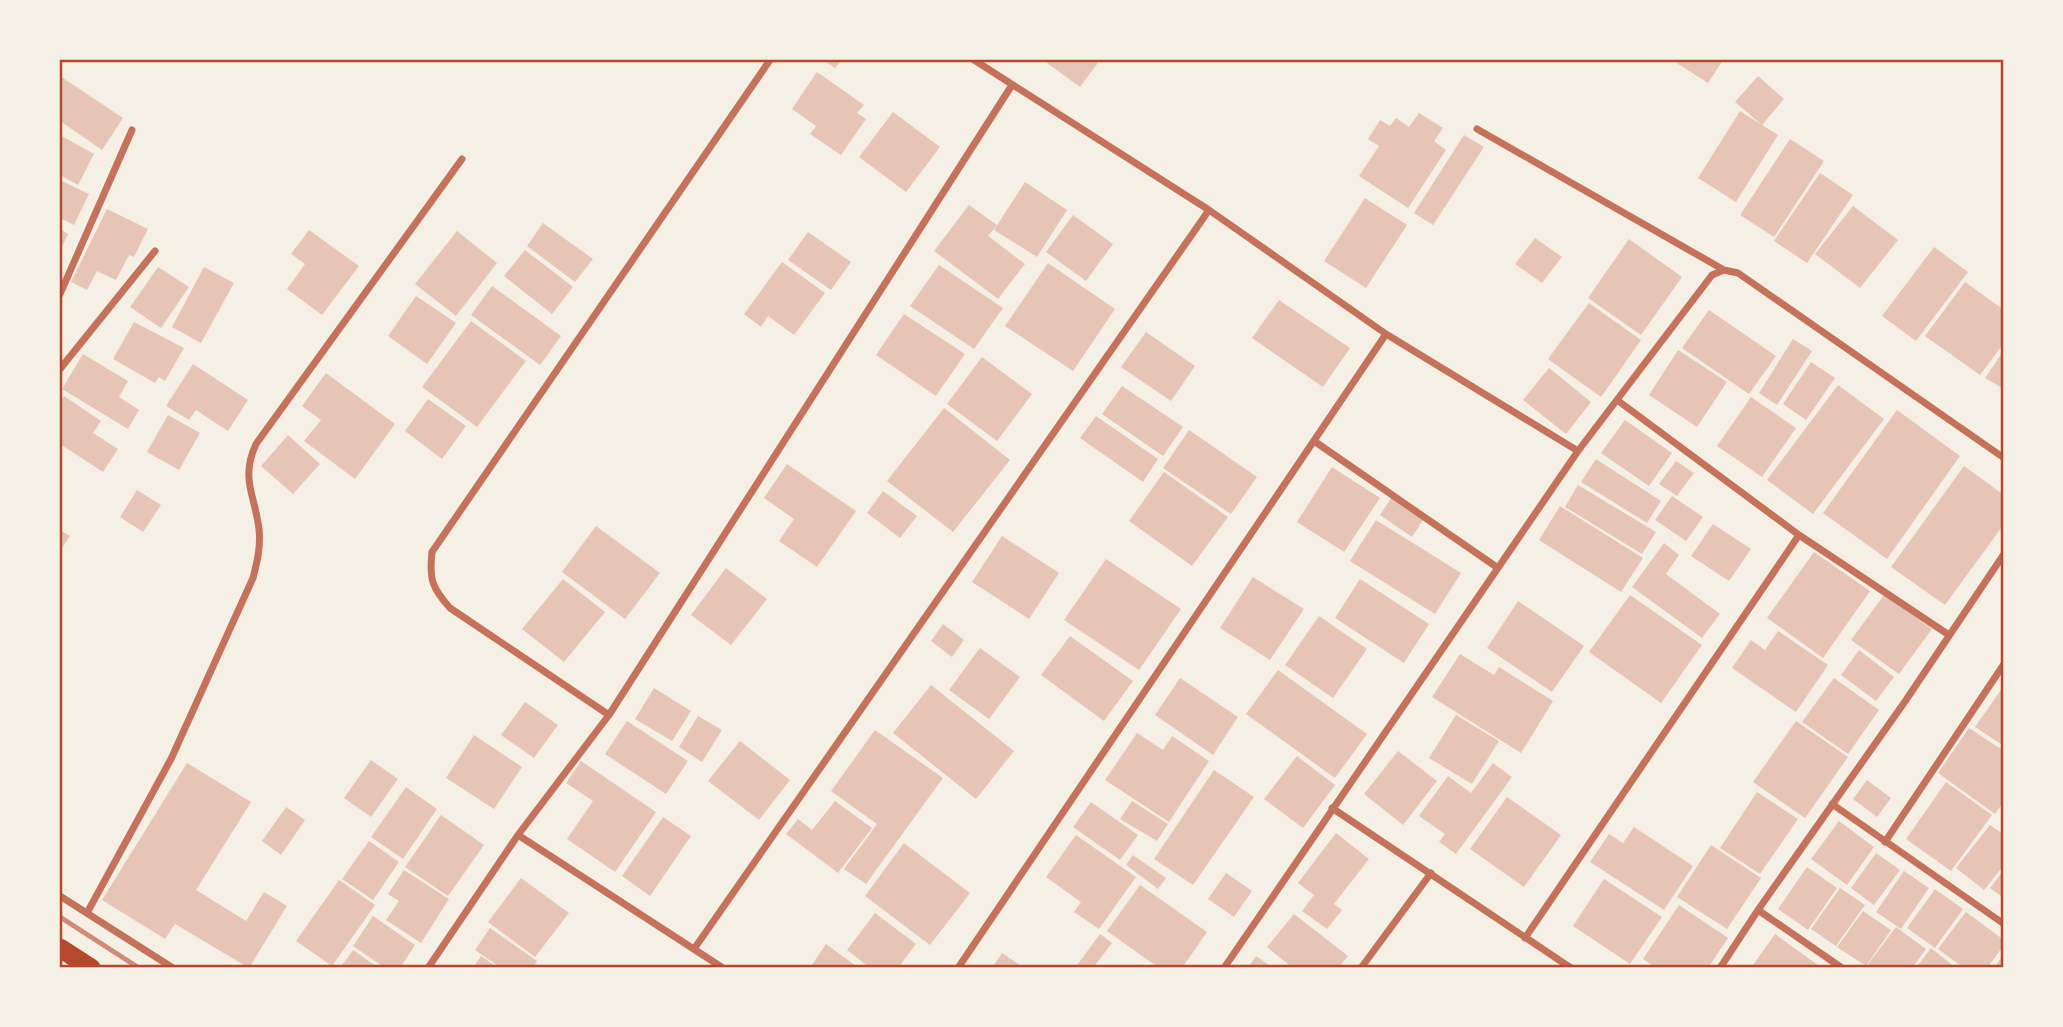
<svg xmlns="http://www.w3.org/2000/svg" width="2063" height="1027" font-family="Rubik,sans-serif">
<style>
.building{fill:#e6c5b7}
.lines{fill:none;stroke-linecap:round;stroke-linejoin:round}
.minor{stroke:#c5725c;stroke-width:7}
.trunk{stroke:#b5482f;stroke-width:19}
.rail{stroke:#cf8b77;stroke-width:5}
.neatline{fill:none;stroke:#b5482f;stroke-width:2.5}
</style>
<rect width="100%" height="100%" fill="#f6efe4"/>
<path class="building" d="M823 60H842L835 68Z
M1050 60H1100L1080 87 1047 63Z
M1672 60H1723L1708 83Z
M817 72 864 105 857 113 866 119 841 155 810 134 816 126 792 109Z
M60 76 123 118 102 150 60 121Z
M1758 76 1784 99 1762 125 1778 135 1736 202 1698 178 1740 111 1762 125 1735 102Z
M893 112 940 147 906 192 859 157Z
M1419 113 1443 128 1434 141 1446 150 1408 208 1359 176 1379 146 1368 139 1380 120 1390 126 1396 118 1409 127Z
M60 135 94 154 78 185 60 175Z
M1464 135 1484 147 1433 225 1414 213Z
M1790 139 1824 161 1774 237 1740 215Z
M1820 173 1853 195 1807 263 1774 241Z
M60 180 89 194 74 225 60 218Z
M1025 182 1067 210 1037 257 994 230Z
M1365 198 1407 225 1366 288 1324 261Z
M969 205 997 225 988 236 1025 264 998 299 934 251Z
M1853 206 1898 240 1860 288 1815 254Z
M107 209 148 229 134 257 129 255 116 280 97 271 87 290 71 282Z
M1073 215 1113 244 1086 281 1046 252Z
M543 223 593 259 575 282 527 246Z
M60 229 68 234 60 251Z
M309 230 359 266 322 315 287 289 305 264 291 254Z
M457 231 497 263 456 316 415 284Z
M808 232 851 262 831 290 788 260Z
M1535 238 1562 257 1542 283 1515 264Z
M1629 239 1682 277 1641 335 1588 298Z
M1934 247 1968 272 1916 341 1882 316Z
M525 250 573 287 552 314 504 276Z
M782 262 825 293 794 335 768 316 761 327 744 314Z
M1048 263 1115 309 1073 371 1005 326Z
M939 265 1003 308 974 349 910 306Z
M158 267 189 287 161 328 130 307Z
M204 267 234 283 201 343 172 327Z
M1965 282 2004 310V343L1980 375 1925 336Z
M492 286 561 336 540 365 471 315Z
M416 296 456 323 427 364 388 336Z
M1279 300 1350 348 1323 387 1252 338Z
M1589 303 1641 340 1601 397 1548 359Z
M1709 310 1776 356 1749 394 1682 348Z
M904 314 965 354 936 396 876 355Z
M471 321 526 361 477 427 422 387Z
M134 322 184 348 165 381 159 377 155 383 113 359Z
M1146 332 1195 366 1171 401 1121 367Z
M1793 339 1812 351 1777 405 1759 393Z
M1678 350 1727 382 1697 427 1649 395Z
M2004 350V389L1985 378Z
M83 354 128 381 119 397 139 410 128 429 62 389Z
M982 357 1032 394 997 441 947 404Z
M1811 362 1835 378 1806 420 1783 404Z
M193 364 248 400 228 431 196 410 189 420 166 406Z
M1549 368 1591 402 1566 434 1523 400Z
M326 373 395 424 355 479 304 441 321 420 302 406Z
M1838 385 1884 419 1813 514 1767 480Z
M1122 386 1183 427 1163 456 1102 414Z
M64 396 101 421 93 433 118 449 103 472 60 444V402Z
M1751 397 1796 428 1762 477 1717 446Z
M428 399 466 426 442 459 405 431Z
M944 408 1010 460 953 532 887 481Z
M1897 410 1960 456 1887 559 1823 513Z
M168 415 200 433 179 470 147 452Z
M1096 416 1158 459 1143 482 1080 438Z
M1625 420 1672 453 1649 486 1601 453Z
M1189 430 1257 477 1231 514 1163 468Z
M288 435 320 464 293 494 261 466Z
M1596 459 1661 501 1647 523 1581 482Z
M1676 461 1694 473 1677 496 1659 484Z
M787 464 856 511 817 567 779 541 794 519 764 498Z
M1964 466 2004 495V524L1945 605 1891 567Z
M1332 467 1380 498 1344 552 1297 522Z
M1164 472 1228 517 1192 566 1129 521Z
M1578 485 1656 532 1642 554 1565 507Z
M137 490 161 505 143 532 120 517Z
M883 491 917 516 900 538 867 513Z
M1672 496 1703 517 1686 541 1655 520Z
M1391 498 1423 520 1412 537 1380 515Z
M1560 506 1643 558 1621 592 1539 540Z
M1376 520 1461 573 1435 614 1350 561Z
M1713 524 1751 549 1729 581 1691 556Z
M596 526 660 573 625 619 562 572Z
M60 530 70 536 60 551Z
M1002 536 1059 573 1029 619 972 582Z
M1664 543 1679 555 1666 574 1720 614 1702 638 1632 587Z
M1814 552 1870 591 1823 658 1767 618Z
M1106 559 1181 609 1139 670 1064 620Z
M726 568 767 599 731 645 691 615Z
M1253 577 1304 609 1270 660 1220 628Z
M563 579 605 612 564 662 522 629Z
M1360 579 1429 624 1404 663 1335 618Z
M1630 595 1702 645 1661 703 1589 652Z
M1884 595 1932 629 1899 674 1851 640Z
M1518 601 1584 646 1552 692 1487 648Z
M1319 616 1367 649 1333 698 1285 665Z
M943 624 964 640 952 657 931 641Z
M1778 631 1828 665 1796 712 1732 668 1751 640 1765 650Z
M1070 636 1133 681 1104 721 1041 675Z
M980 648 1020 677 989 719 949 690Z
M1859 650 1894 677 1876 701 1841 675Z
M1460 654 1494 675 1499 667 1553 701 1521 753 1432 697Z
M1278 670 1367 734 1335 778 1246 714Z
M1180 678 1238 717 1213 755 1155 715Z
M1834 678 1879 710 1848 754 1802 722Z
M931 685 1014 751 976 799 893 733Z
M654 688 691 711 672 741 635 719Z
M2001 690 2004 691V746L1975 727Z
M525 702 558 725 534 758 501 735Z
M1456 715 1499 741 1472 784 1429 758Z
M698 716 722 730 702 762 679 747Z
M627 721 688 761 666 794 605 754Z
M1796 721 1848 757 1805 818 1753 782Z
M1969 728 2004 751V801L1995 814 1938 773Z
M875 730 943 778 866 884 844 869 877 824 831 791Z
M1137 733 1163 750 1172 736 1209 761 1169 822 1105 780Z
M474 735 522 767 494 809 446 778Z
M740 741 790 780 759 820 708 781Z
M1398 751 1437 781 1403 825 1364 794Z
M1297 756 1335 785 1303 828 1264 799Z
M371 760 398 779 371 817 344 798Z
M581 761 656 812 615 872 567 839 593 801 566 783Z
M187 763 251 802 196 890 246 921 264 892 287 906 249 968 175 924 165 939 102 900Z
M1493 763 1512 777 1456 854 1439 842 1445 834 1419 816 1448 776 1471 793Z
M1214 770 1254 797 1193 885 1154 859Z
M1867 780 1891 798 1877 817 1853 799Z
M1946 782 1992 815 1951 871 1906 839Z
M406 787 437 809 403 859 371 837Z
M1757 792 1798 819 1760 874 1720 848Z
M1507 797 1561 835 1524 887 1470 849Z
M835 801 872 828 838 873 786 834 798 819 812 830Z
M1132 801 1168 824 1157 841 1120 819Z
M1091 802 1138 835 1120 860 1073 827Z
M286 807 305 820 281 855 262 841Z
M441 815 484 845 448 896 405 867Z
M663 817 691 836 650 896 622 876Z
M1839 821 1874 847 1847 885 1811 859Z
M1990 825 2004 835V865L1984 890 1956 868Z
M1634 827 1693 866 1664 910 1590 862 1609 834 1623 843Z
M1336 833 1369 859 1334 904 1342 910 1327 929 1302 911 1314 895 1298 883Z
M1076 835 1136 877 1099 929 1074 912 1081 902 1046 877Z
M369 841 399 862 373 900 342 879Z
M904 843 970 893 930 945 865 896Z
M1711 845 1761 878 1727 929 1677 897Z
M1876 853 1900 870 1874 905 1851 888Z
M1133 855 1166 878 1158 889 1126 865Z
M1807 867 1837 888 1808 930 1778 909Z
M404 870 449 899 421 943 386 920 399 901 388 894Z
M2004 870V898L1990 888Z
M1904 871 1929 888 1901 929 1876 912Z
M1226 873 1252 891 1234 917 1208 899Z
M521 878 569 913 535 957 488 922Z
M1604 879 1662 917 1630 964 1573 926Z
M339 880 375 905 332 966 296 941Z
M1140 885 1207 932 1182 968H1159L1107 931Z
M1840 888 1865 905 1836 946 1811 929Z
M1935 889 1963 909 1935 948 1907 928Z
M1679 905 1728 938 1708 968H1656L1643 959Z
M1863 911 1891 930 1866 966 1837 947Z
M1966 912 2004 940V945L1987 968H1964L1938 949Z
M875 913 916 944 898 968H870L847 950Z
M1294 914 1348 956 1338 968H1293L1267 947Z
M373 916 415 945 400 968H385L353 946Z
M1896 927 1926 949 1912 968H1873L1868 964Z
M490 928 537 961 533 968H501L475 950Z
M1100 934 1112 943 1093 968H1075Z
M1775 934 1822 968H1751Z
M826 944 859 968H810Z
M1931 948 1956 968H1916Z
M353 950 379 968H340Z
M1002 953 1025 968H992Z
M2004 954V968H1994Z
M481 956 498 968H473Z
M1256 956 1273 968H1248Z"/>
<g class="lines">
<path class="minor" d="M974 60 1209 210 1386 334 1578 451
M1477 129 1724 270
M60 294 132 130
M60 369 155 251
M1617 400 1799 535 1949 635
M1314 441 1498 568
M609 715 450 608C432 588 429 579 432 552L770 60
M1832 804 2004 924
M1332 808 1571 968
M518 835 723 968
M1885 842 2004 664
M60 896 173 968
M1758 910 1842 968
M87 913 171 759 253 578C257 562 261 547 259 529 255 495 240 479 256 444L462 159
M1525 938 1799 535
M694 949 1209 210
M428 968 518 835 609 715 1012 85
M958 968 1386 334
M1224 968 1578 451 1712 275 1724 270 1738 273 2004 458
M1361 968 1431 873
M1720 968 1758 910 1906 700 2004 554"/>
<path class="trunk" d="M60 948 91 968"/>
<path class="rail" d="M60 917 139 968"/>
</g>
<rect width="2063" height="1027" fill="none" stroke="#f6efe4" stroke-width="122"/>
<rect x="61" y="61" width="1941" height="905" class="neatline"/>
</svg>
